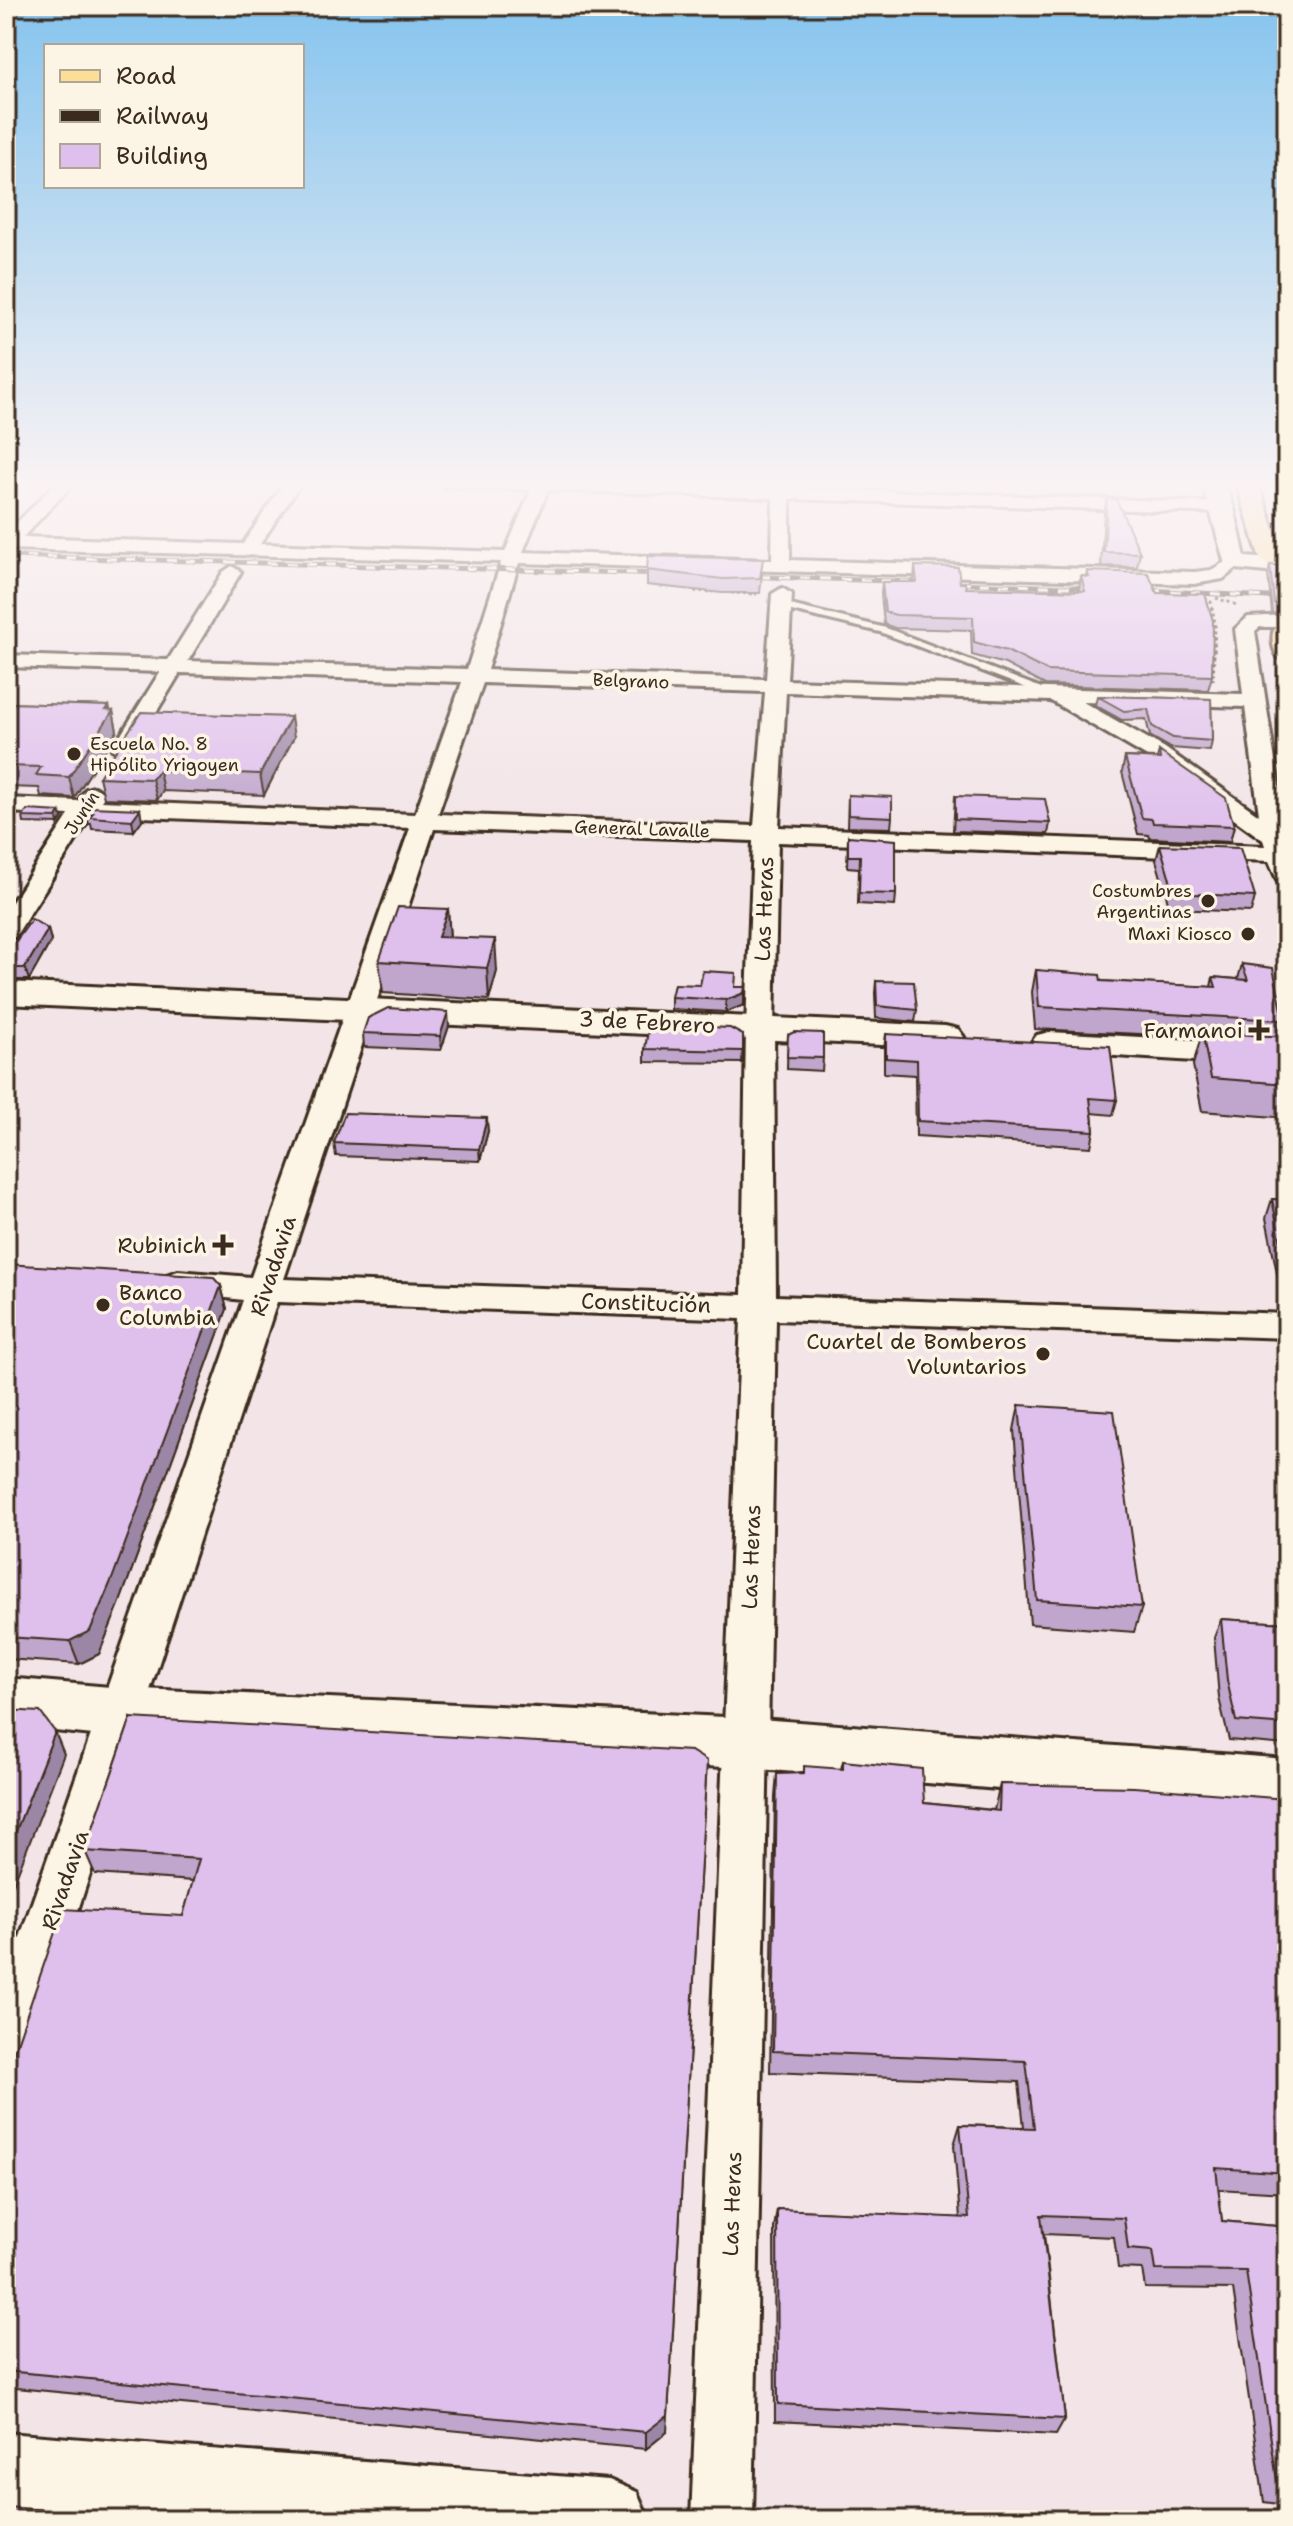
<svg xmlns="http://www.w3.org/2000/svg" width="1293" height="2526" font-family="'Shantell Sans',sans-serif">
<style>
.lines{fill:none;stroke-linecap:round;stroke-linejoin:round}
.lane-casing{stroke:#3b2a1e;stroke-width:6}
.street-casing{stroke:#3b2a1e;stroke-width:6}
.secondary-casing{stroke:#3b2a1e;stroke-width:6}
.primary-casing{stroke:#3b2a1e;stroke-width:6}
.path{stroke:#3b2a1e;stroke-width:3;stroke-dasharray:3 3;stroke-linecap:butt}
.lane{fill:#fcf5e5;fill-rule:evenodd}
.street{fill:#fcf5e5;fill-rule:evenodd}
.secondary{fill:#fcf5e5;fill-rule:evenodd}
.primary{fill:#fdde96;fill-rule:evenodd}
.rail-casing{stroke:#3b2a1e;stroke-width:5}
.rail{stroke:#fcf5e5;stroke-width:3;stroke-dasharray:10;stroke-linecap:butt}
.wall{fill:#c0a5cc;stroke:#3b2a1e;stroke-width:2}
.shaded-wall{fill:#9c86a6;stroke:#3b2a1e;stroke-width:2}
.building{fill:#dfc0ed;stroke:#3b2a1e;stroke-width:2}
.poi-dot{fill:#3b2a1e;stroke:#fcf5e5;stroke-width:3}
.labels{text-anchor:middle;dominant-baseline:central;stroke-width:7;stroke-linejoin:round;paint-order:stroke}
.far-street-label{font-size:18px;fill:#3b2a1e;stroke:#fcf5e5}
.far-poi-label{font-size:18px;fill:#3b2a1e;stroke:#fcf5e5;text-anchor:end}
.street-label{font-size:22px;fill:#3b2a1e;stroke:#fcf5e5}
.poi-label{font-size:22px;fill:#3b2a1e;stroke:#fcf5e5;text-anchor:end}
</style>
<rect width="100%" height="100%" fill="#f3e5e7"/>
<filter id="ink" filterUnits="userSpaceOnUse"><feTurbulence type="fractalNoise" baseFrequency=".0125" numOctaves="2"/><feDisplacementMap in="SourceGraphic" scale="16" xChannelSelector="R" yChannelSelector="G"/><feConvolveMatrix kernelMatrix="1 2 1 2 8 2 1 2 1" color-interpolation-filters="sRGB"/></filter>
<g filter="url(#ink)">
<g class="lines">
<defs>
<path id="lane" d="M782 603 886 628 1057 694 1048 696 880 632 779 608V604Z"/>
<path id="street" d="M57 482H75L23 537 243 544 285 482H302L260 544 505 552 531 490 446 487 438 482 774 488V482H790V488L1223 503 1232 508 1223 513 790 499V560L1194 572 1211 570 1234 557 1243 563 1223 579 1194 584 519 563 487 670 766 679 772 594 782 588 792 594 787 680 1243 694 1235 629 1248 617 1287 615V627H1260L1255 631 1287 839V885L1278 882 1269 861 778 842 774 1027 776 1296 1287 1314V1338L776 1320 753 2520H691L741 1319 277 1302 32 2051 24 2069 6 2077V1977L243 1300 166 1291 161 1283 166 1275 178 1271 251 1277 410 828 92 815 15 937 6 939V911L69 815 6 812V798L78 801 86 789 94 787 106 794 101 801 415 814 462 682 180 673 131 754 123 756 112 749 160 672 6 667V655L168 660 223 572 232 566 241 572 188 661 467 669 501 562 6 549V534ZM548 490 773 498 772 560 523 552ZM483 683 765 692 754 826 438 814ZM786 692 1051 701 1149 758 1263 840 1265 846 779 827ZM1083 702 1245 707 1259 815 1165 748ZM434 829 753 841 746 1027 742 1295 284 1279Z"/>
<path id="secondary" d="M1202 482H1224L1234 508 1245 557 1287 560V574L1226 568Z
M6 982 945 1026 958 1029 964 1037 958 1045 945 1048 6 1004Z
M1050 1032 1287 1045V1067L1037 1051 1031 1043 1037 1035Z
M6 1678 122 1688 746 1718 1287 1759V1813L746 1768 122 1738 6 1726Z
M6 2433 609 2480 637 2492 649 2520H112L6 2511Z"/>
<path id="primary" d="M1236 482H1258L1284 559 1280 564 1272 566 1260 559Z
M1287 624V659L1278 657C1272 648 1270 634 1276 626Z"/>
</defs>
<use href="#lane" class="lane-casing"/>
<use href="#street" class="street-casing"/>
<use href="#secondary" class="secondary-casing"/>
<use href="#primary" class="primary-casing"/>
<path class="path" d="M699 588 694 591 713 592
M731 593 757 594
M1205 598 1211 602 1215 624 1213 680
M1216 598 1237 605"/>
<use href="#lane" class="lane"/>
<use href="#street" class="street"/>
<use href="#secondary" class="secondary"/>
<use href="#primary" class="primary"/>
<defs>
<path id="rail" d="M6 556 668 574
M740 576 1099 588
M1131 589 1287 598"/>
</defs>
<use href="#rail" class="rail-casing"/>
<use href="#rail" class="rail"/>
</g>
<path class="wall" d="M1107 499 1140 553 1137 567 1101 566 1104 512Z
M1270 565 1287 567V614L1272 613 1268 575Z
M915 566 960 583 966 588 1079 591 1081 576H1086L1087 571 1157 593 1212 676 1208 690 1045 685 1005 664 972 655 971 630 895 628 884 624 881 594 882 582H914Z
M647 570 762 574 760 593H722L647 585Z
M1097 696 1211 699 1212 741 1210 751 1171 748 1150 736 1146 719 1122 720 1095 705Z
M6 703 109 706 110 711H113L117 731 74 798 41 796 39 788 6 787Z
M294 737 264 795 163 791 157 800 104 798 99 777Z
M1159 751 1234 826 1230 842 1150 838 1149 835 1138 834 1122 772 1125 757 1157 758Z
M848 795 892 817 891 828 847 827Z
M955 796 1050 823 1048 834 953 831Z
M90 807 142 820 134 831 92 829 91 824H89L86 813Z
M60 812 62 818 58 824 24 823 23 817Z
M848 836 896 894 895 906 858 904 859 868 847 867Z
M1160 845 1255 897 1251 912 1170 909 1156 860Z
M448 909 450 937 497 971 489 1000 383 993 379 961Z
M48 929 51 941 29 980H6V955Z
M1242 964 1281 1020 1276 1036 1287 1037V1118L1202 1111 1193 1065 1201 1037 1035 1029 1032 992 1036 970 1101 981 1211 987 1213 977 1238 979Z
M876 981 917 1010 915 1022 876 1018 875 993Z
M735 987 744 1005 726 1012 671 1009V997Z
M449 1026 441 1050 364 1047 363 1033Z
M886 1034 1117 1100 1113 1115 1092 1113 1094 1131 1091 1147 916 1136 915 1075 884 1073V1049Z
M743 1035 742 1063 645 1062V1049Z
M788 1035 823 1058 822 1071 787 1069Z
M488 1131 480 1161 336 1156 334 1143Z
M1272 1199 1287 1200V1304L1283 1303 1266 1218Z
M6 1264 221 1286 227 1309 120 1602 99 1654 79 1664 6 1659Z
M1019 1405 1142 1607 1134 1632 1030 1624 1014 1430Z
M1221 1619 1287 1623V1745L1229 1740 1219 1698 1214 1638Z
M131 1718 667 2432 646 2449 6 2387V2075L183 1916 193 1881 95 1874 85 1851Z
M843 1761 924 1803 994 1810 1000 1784 1287 1799V2193L1218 2189 1222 2221 1287 2227V2505L1264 2502 1233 2289 1145 2288 1142 2269 1118 2268 1114 2237 1044 2234 1065 2419 1056 2435 775 2421 774 2228 777 2209 960 2218 954 2145 960 2125 1024 2127 1019 2082 770 2072 775 1797 777 1774 841 1769Z"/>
<path class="shaded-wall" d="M109 706 111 714 113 711 117 731 74 798 69 777Z
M291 717 294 737 264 795 260 774Z
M159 770 163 791 157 800 152 779Z
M140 809 142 820 134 831 132 820Z
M60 812 62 818 58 824 57 818Z
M448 909 450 940 438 937Z
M48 929 51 941 29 980 25 968Z
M495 939 497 971 489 1000 487 968Z
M744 993V1005L726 1012V1000Z
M9 995 13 1007 6 1018V1000Z
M448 1012 449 1026 441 1050 440 1036Z
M487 1118 488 1131 480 1161 479 1149Z
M221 1286 227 1309 120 1602 99 1654 79 1664 70 1641Z
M55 1732 64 1754 6 1903V1856Z
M707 1761 667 2432 646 2449V2432Z"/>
<path class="building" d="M1107 499H1116L1140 553 1104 552Z
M648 556 763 559 760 578 723 579 647 570Z
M1270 565 1287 567V604L1274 603Z
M915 566 958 567 960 583H965L966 588 1085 591 1081 576 1089 577 1087 571 1148 573 1157 593 1205 594 1213 621 1212 676 1047 671 1007 651 974 642 973 617 896 615 885 612 882 582H917Z
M1097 696 1211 699 1212 741 1173 738 1152 726 1148 709 1124 711Z
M6 703 109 706 106 710 113 711 69 777 36 775 41 767 6 766Z
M141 712 291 717 260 774 159 770 152 779 99 777Z
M1159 751 1226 798 1234 826 1153 823 1152 819 1142 818 1125 757 1160 759Z
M848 795 892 797V817L848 815Z
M955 796 1045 799 1050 823 955 819Z
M90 807 140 809 132 820 89 817 93 813H86Z
M27 810 60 812 57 818 23 817Z
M848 836 896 840V894L859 893 860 856H848Z
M1160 845 1240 848 1255 897 1174 893Z
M398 907 448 909 438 937 495 939 487 968 379 961Z
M32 919 48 929 25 968H6V955Z
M1242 964 1273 968 1282 1010 1281 1020 1039 1007 1036 970 1100 975 1101 981 1216 987 1213 977 1248 980Z
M703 971 736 973 735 987H745L744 993 726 1000 671 997 674 984 700 985Z
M876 981 914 982 917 1010 877 1006Z
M388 1008 448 1012 440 1036 363 1033 368 1018Z
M649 1024 730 1028 743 1035V1051L645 1049Z
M794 1032 823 1033V1058L787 1057 788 1035Z
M1202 1032 1287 1037V1084L1211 1078Z
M886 1034 1110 1046 1117 1100 1090 1098 1094 1131 918 1121 917 1060 886 1058Z
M345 1113 487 1118 479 1149 334 1143Z
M1272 1199 1287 1200V1273Z
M6 1264 213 1277 221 1286 112 1579 90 1631 70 1641 6 1637Z
M1019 1405 1114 1411 1142 1607 1037 1600Z
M1221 1619 1287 1623V1725L1236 1721 1227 1680Z
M6 1710 40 1712 55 1732 6 1856Z
M131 1718 691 1751 707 1761 668 2415 646 2432 6 2371V2075L63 1909 183 1916 199 1859 85 1851Z
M843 1761 922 1769 924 1803 999 1811 1000 1784 1134 1787 1287 1799V2173L1216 2168 1222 2221 1287 2227V2488L1278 2487 1246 2271 1156 2270 1153 2251 1128 2249 1124 2218 1041 2215 1065 2419 778 2404 777 2209 969 2218 960 2125 1034 2128 1026 2061 773 2051 777 1774 804 1773V1766L843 1769Z
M6 2507 180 2520H6Z"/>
</g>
<linearGradient id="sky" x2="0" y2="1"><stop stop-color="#86c4ee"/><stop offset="0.58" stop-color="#faf3f4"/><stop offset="1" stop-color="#faf3f4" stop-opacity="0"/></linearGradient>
<rect width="1293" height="836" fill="url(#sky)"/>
<g class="poi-dot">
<circle cx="74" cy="754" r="8"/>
<circle cx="1208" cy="901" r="8"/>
<circle cx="1248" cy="934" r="8"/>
<path d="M1255 1018h8v8h8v8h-8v8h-8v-8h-8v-8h8z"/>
<path d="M219 1233h8v8h8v8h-8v8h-8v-8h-8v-8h8z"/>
<circle cx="103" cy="1305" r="8"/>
<circle cx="1043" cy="1354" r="8"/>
</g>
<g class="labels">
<g class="far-street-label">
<text transform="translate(631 681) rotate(2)">Belgrano</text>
<text transform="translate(82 813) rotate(-57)">Junín</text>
<text transform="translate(642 829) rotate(2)">General Lavalle</text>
</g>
<g class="far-poi-label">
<text x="90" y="744" text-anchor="start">Escuela No. 8<tspan x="90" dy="21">Hipólito Yrigoyen</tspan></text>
<text x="1192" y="891">Costumbres<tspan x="1192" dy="21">Argentinas</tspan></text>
<text x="1232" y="934">Maxi Kiosco</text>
</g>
<g class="street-label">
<text transform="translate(764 909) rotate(-88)">Las Heras</text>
<text transform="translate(647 1022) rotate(3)">3 de Febrero</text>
<text transform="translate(273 1266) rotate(-72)">Rivadavia</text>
<text transform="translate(646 1303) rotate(2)">Constitución</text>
<text transform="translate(751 1557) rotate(-88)">Las Heras</text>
<text transform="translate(65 1880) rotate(-71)">Rivadavia</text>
<text transform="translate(732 2204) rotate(-88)">Las Heras</text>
</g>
<g class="poi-label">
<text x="1243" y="1030">Farmanoi</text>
<text x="207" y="1245">Rubinich</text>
<text x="119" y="1292" text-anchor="start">Banco<tspan x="119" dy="25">Columbia</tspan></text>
<text x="1027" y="1341">Cuartel de Bomberos<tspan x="1027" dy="25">Voluntarios</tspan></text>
</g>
</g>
<rect width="1293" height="2526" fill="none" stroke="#fcf5e5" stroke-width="32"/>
<rect x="16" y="16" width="1261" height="2494" fill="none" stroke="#3b2a1e" stroke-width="3" filter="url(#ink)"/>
<rect x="44" y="44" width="260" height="144" fill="#fcf5e5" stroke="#afa495" stroke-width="2"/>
<rect x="60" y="70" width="40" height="12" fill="#fdde96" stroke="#afa495" stroke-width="2"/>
<text x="116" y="84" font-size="24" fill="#3b2a1e">Road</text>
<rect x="60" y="110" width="40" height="12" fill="#3b2a1e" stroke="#afa495" stroke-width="2"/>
<text x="116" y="124" font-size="24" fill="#3b2a1e">Railway</text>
<rect x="60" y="144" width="40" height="24" fill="#dfc0ed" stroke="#afa495" stroke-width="2"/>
<text x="116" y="164" font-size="24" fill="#3b2a1e">Building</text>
</svg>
